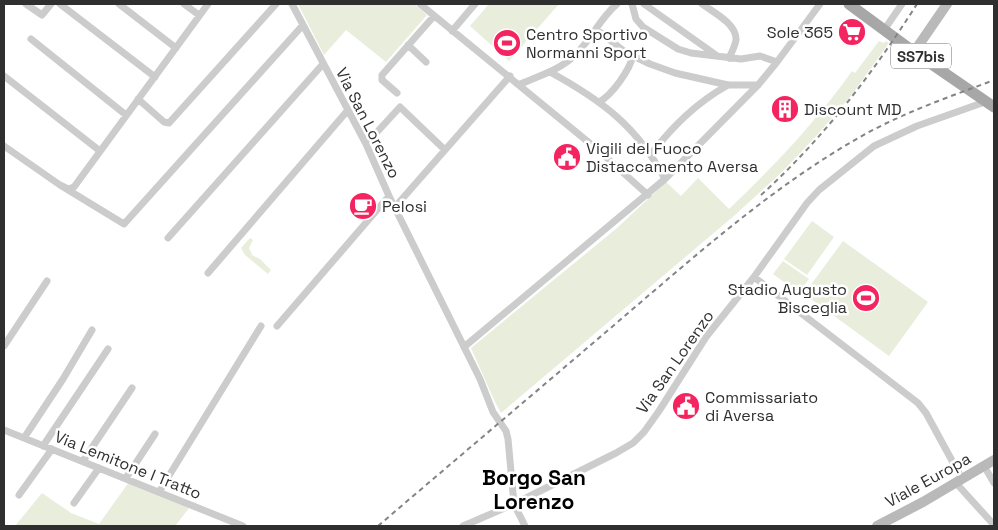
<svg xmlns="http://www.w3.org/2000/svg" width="998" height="530" font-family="'Space Grotesk',sans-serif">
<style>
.green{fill:#e9eddb}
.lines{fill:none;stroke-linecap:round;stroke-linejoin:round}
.street{stroke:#ccc;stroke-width:7}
.secondary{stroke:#b9b9b9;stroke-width:10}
.primary{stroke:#a7a7a7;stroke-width:11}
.rail{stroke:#848484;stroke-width:2;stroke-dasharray:5 4;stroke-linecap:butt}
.labels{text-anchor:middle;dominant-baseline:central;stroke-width:5;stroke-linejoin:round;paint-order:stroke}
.shield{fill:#fff;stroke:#6d6d6d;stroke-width:1}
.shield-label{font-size:15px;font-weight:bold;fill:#2f2f2f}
.poi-label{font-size:16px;fill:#2f2f2f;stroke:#fff;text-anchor:start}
.street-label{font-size:16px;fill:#2f2f2f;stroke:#fff}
.district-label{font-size:21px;font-weight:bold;fill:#000;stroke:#fff}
</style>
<rect width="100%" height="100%" fill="#fff"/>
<path class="green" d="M298 4H414L427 15 386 62 346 30 324 55Z
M489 4H559L509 61 470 26Z
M879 41 884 43 886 41 889 43 850 97 818 134 782 172 735 215 501 413 495 402 471 348 617 228 666 182 681 196 698 178 729 209C773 167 816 122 852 71L855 73Z
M812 221 834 237 807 275 784 259Z
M250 238 253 240 249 248 252 254 251 256 252 255 260 259 271 270 268 274 245 255 241 248Z
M843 241 928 302 889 356 804 294Z
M783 261 809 279 799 293 773 274Z
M129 482 190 507 175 526H15L42 493 71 513 99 524Z"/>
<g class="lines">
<path class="street" d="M26 4 42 15 51 4
M60 4 155 77
M119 4 176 48
M184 4 199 15
M292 4 366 144 389 196 480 379 493 412 506 431 508 439 514 504 525 526
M420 4 598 150 648 195
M632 4 636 19 643 27 678 49 691 53 741 59 760 56 777 62
M644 4 716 55
M702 4C713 12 737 24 736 40 735 46 732 52 729 58
M596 29 625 52 650 64 675 73 728 85H758
M884 30 902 4
M452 31 475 4
M31 39 126 115
M408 45 426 62
M550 72C601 100 637 126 665 179
M4 76 100 151
M520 84C539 76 560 70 575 55 591 40 600 18 617 4
M397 93 382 80V75L434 16
M138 99 164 122 169 123 276 4
M599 102C612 95 630 70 633 55
M366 144 400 107 445 150
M4 146 60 185 68 189 74 187 208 4
M651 154C673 126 696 103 728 85
M60 185 124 224 303 25
M395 207 510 76
M168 238 323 64
M208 273 348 110
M754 277 918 403 926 413 962 479
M277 326 389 196
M4 346 47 281
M464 347 665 179 758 85 777 62 820 4
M4 430 243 526
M24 438 63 379 92 330
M43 446 108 349
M83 461 132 388
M984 466 994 483
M126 478 155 434
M956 483 994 525
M159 492 261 326
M19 495 52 449
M74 503 99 468
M463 526 514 504 616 453 633 443 644 432 659 411 706 337 754 277 807 203 819 190 874 146 917 126 982 103 984 100"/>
<path class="secondary" d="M914 52 947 4
M877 526 923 502 994 460"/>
<path class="primary" d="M849 4 914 52 994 107"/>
<path class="rail" d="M761 195C823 139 873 73 917 4
M378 526C461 455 544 385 627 314 702 250 774 186 860 137 902 113 949 97 994 80"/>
</g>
<defs>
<symbol id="supermarket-disc" viewBox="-11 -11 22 22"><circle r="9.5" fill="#f32460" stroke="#fff"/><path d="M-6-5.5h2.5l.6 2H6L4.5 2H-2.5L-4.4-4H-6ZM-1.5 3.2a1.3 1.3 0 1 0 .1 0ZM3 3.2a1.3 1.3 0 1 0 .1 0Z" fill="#fff"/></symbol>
<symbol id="stadium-disc" viewBox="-11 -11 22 22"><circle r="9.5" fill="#f32460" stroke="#fff"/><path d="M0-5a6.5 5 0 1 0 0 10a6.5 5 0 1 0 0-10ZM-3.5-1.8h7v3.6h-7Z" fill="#fff"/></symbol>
<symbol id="building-disc" viewBox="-11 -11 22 22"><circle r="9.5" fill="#f32460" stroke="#fff"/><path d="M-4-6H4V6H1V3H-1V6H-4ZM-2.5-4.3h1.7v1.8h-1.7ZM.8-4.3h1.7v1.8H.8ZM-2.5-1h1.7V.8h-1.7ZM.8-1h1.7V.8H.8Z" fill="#fff"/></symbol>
<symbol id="civic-disc" viewBox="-11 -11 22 22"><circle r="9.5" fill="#f32460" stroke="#fff"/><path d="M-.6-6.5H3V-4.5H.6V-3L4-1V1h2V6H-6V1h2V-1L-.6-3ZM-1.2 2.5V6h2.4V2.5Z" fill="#fff"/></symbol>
<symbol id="cafe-disc" viewBox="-11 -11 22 22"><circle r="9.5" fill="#f32460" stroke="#fff"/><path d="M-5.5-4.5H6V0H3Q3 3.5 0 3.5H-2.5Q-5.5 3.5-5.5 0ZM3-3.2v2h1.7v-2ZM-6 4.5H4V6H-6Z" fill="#fff"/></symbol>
</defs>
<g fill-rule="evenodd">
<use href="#supermarket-disc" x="836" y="16" width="32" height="32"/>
<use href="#stadium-disc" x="491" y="27" width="32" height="32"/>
<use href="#building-disc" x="769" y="93" width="32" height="32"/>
<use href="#civic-disc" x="551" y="141" width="32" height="32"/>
<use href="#cafe-disc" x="347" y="190" width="32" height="32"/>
<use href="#stadium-disc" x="850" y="282" width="32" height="32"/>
<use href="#civic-disc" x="670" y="390" width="32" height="32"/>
</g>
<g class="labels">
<rect class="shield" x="891" y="43.5" width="60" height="25" rx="4"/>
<g class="shield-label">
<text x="921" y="56">SS7bis</text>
</g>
<g class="poi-label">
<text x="833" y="32" text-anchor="end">Sole 365</text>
<text x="526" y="34">Centro Sportivo<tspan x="526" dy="18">Normanni Sport</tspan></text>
<text x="804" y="109">Discount MD</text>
<text x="586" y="148">Vigili del Fuoco<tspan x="586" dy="18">Distaccamento Aversa</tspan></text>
<text x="382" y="206">Pelosi</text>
<text x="847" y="289" text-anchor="end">Stadio Augusto<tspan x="847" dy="18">Bisceglia</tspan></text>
<text x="705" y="397">Commissariato<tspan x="705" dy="18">di Aversa</tspan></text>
</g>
<g class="street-label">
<text transform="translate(368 123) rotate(63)">Via San Lorenzo</text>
<text transform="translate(675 362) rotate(-55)">Via San Lorenzo</text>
<text transform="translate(128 465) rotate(22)">Via Lemitone I Tratto</text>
<text transform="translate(928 480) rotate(-29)">Viale Europa</text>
</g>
<g class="district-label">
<text x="534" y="477">Borgo San<tspan x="534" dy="24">Lorenzo</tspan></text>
</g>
</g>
<rect width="998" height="530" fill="none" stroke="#2f2f2f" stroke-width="10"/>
</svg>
